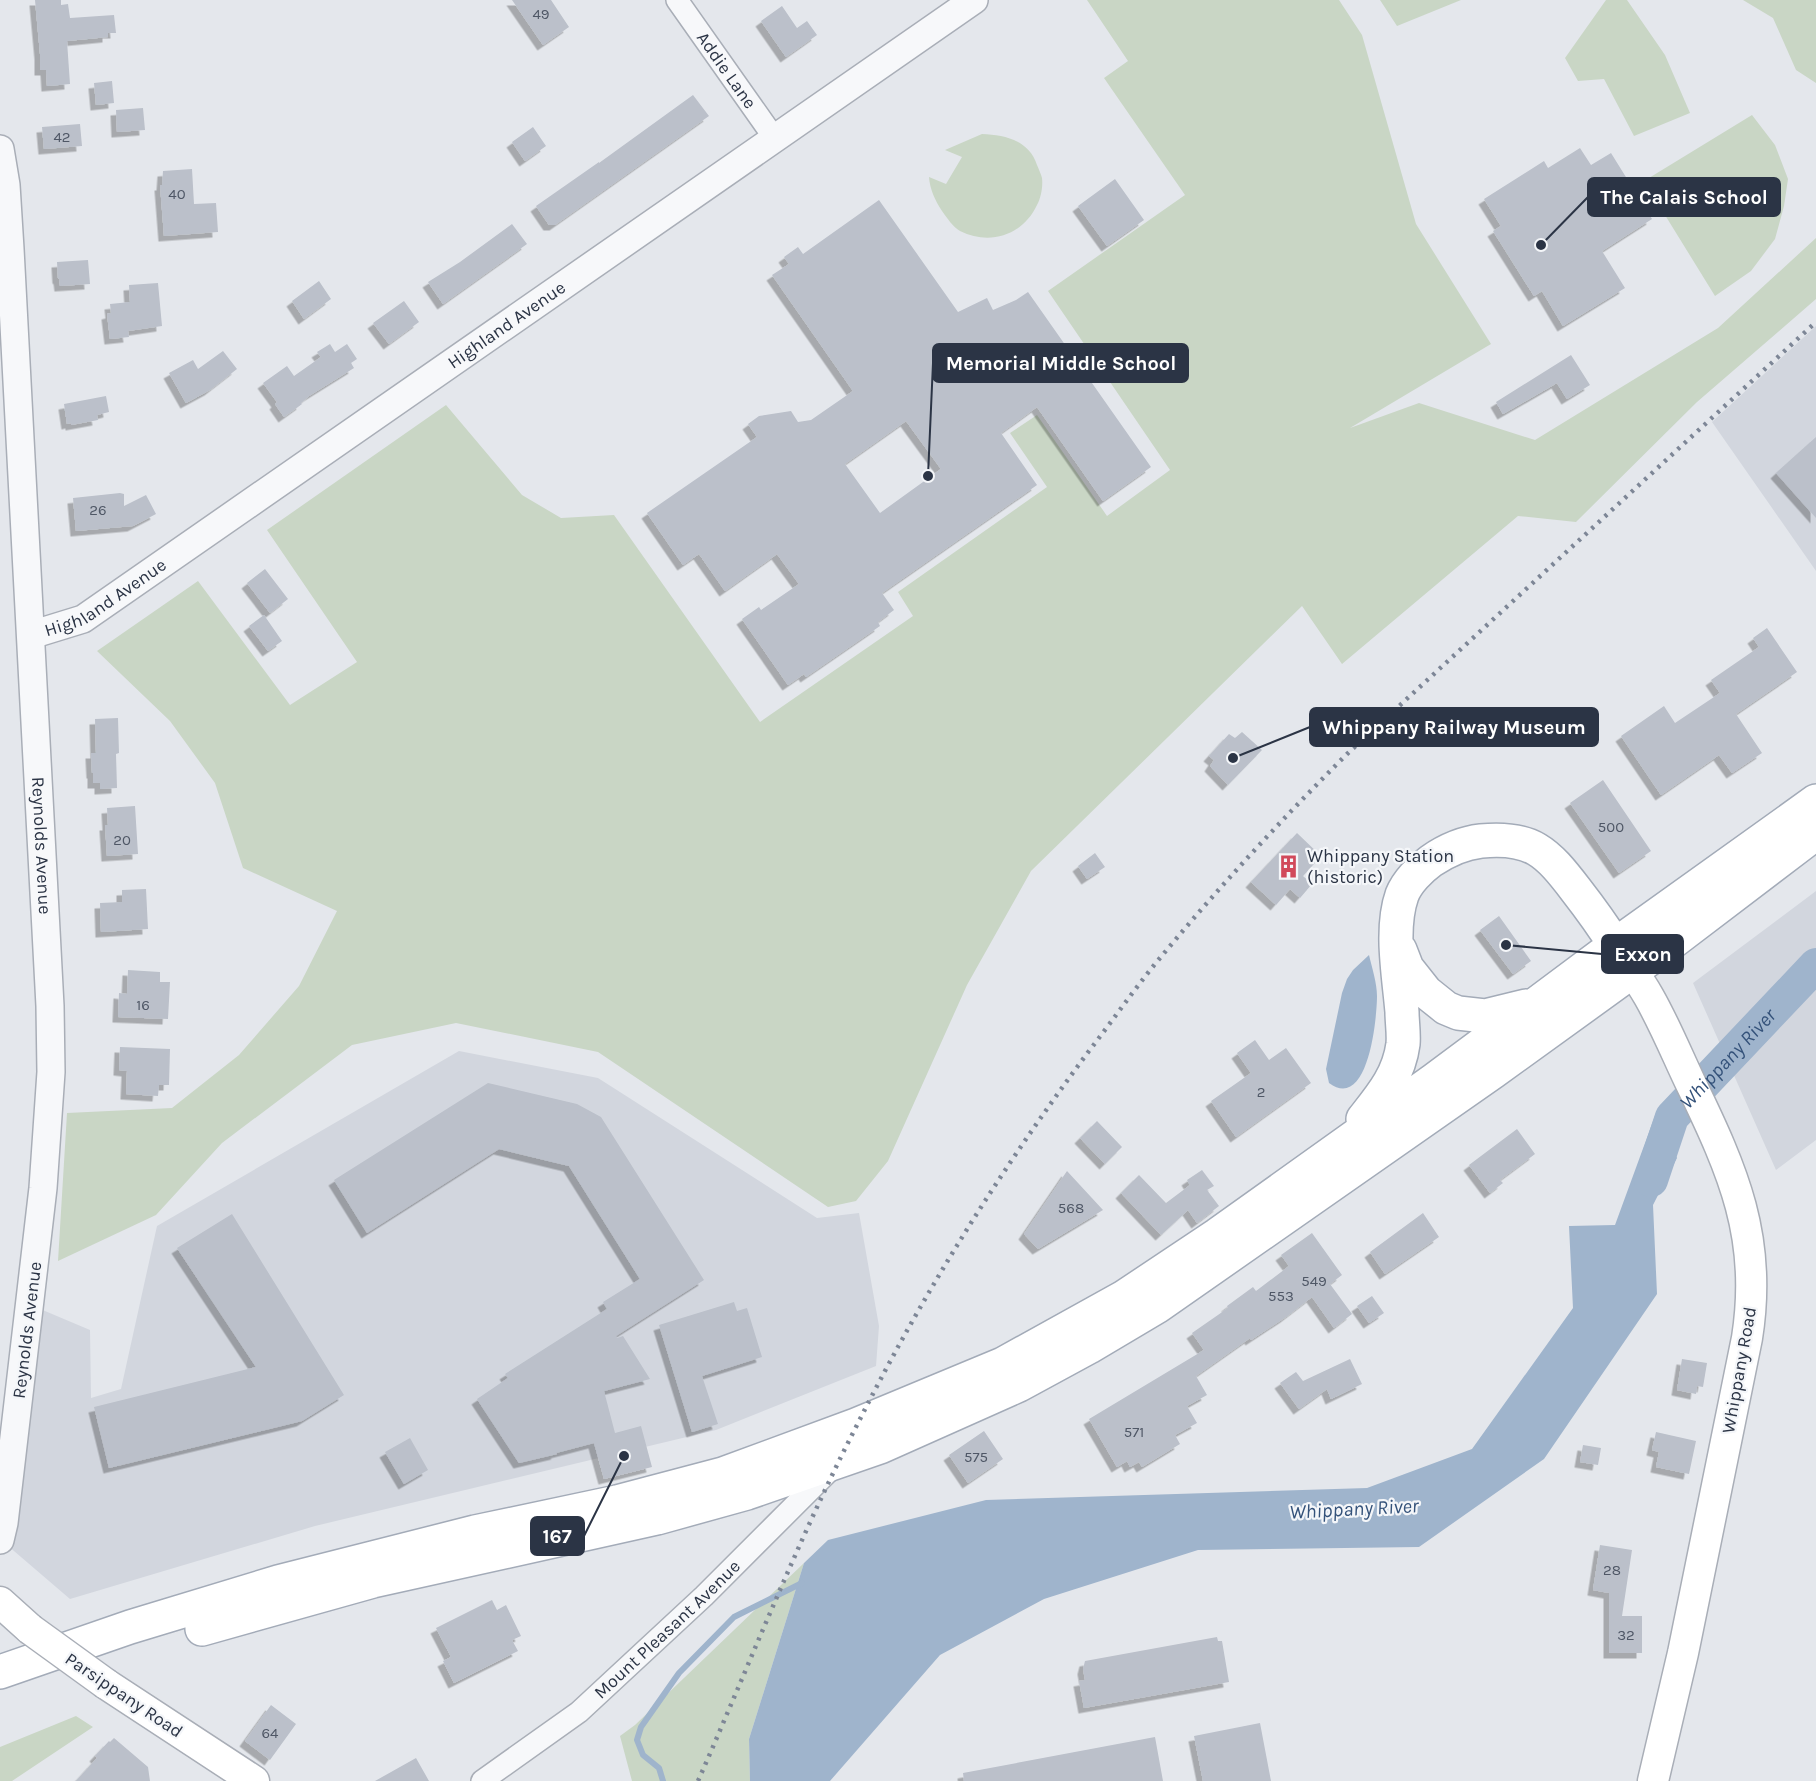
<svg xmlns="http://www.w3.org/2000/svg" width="1816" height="1781" font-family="Karla,sans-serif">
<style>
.built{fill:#d2d6de}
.green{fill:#c9d6c5}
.water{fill:#9fb4cc}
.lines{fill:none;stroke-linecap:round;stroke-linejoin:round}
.stream{stroke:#9fb4cc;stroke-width:6}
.river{stroke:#9fb4cc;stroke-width:34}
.building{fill:#bbc0ca;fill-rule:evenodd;filter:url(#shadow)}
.minor-casing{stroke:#a9aeb7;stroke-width:24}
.tertiary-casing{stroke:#a9aeb7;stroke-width:30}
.secondary-casing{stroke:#a9aeb7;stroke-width:33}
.primary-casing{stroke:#a3abb8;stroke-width:36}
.minor{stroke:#f7f8fa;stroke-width:21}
.tertiary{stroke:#f7f8fa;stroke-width:27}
.secondary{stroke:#fff;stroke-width:30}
.primary{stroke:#fff;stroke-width:33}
.rail{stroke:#7d8696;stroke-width:4.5;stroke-dasharray:3 6;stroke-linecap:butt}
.secondary-bridge-casing{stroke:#a9aeb7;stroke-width:33;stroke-linecap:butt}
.secondary-bridge{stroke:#fff;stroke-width:30}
.labels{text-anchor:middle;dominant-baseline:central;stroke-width:4.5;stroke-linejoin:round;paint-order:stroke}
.number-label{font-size:15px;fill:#4f5766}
.street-label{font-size:18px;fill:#2b3445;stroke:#f4f6f9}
.poi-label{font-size:18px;fill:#2b3445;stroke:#f4f6f9;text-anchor:start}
.water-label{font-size:20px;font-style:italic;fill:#34527a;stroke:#f4f6f9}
.leader{fill:none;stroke:#2b3445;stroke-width:2}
.callout-dot{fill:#2b3445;stroke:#f4f6f9;stroke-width:2}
.callout{fill:#2b3445;stroke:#2b3445;stroke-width:2}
.callout-label{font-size:20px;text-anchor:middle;font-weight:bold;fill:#fff}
</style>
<defs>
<filter id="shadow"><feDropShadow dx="-5.5" dy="5.5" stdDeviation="0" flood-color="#0004"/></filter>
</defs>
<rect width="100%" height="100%" fill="#e4e7ec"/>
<path class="built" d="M1816 326V571L1712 422Z
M1816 891V1140L1776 1170 1693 983Z
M459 1051 598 1078 817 1218 859 1213 879 1326 876 1366 716 1430 315 1526 70 1599 0 1539 26 1303 90 1330 91 1398 121 1389 157 1226Z"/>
<path class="green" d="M1087 0H1339L1362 35 1416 224 1491 344 1350 428 1419 403 1535 440 1718 328 1816 238V299L1697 402 1576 522 1518 516 1342 664 1302 606 1031 871 967 985 888 1161 856 1201 828 1207 598 1052 456 1023 352 1045 222 1143 156 1215 58 1261 67 1113 172 1108 239 1055 299 986 337 911 243 868 215 783 170 721 97 651 198 581 290 705 357 662 267 530 446 405 522 495 561 518 614 515 760 722 913 616 898 592 1047 487 1010 433 1037 415 1107 516 1170 470 1048 291 1185 195 1104 78 1128 61Z
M1380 0H1461L1397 26Z
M1606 0H1627L1665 55 1690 113 1634 136 1604 79 1578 81 1565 58Z
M1743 0H1816V83L1796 70 1773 18Z
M1752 115 1775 145 1788 179 1784 206 1775 239 1751 271 1715 296 1644 181Z
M982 134C1005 135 1029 140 1037 165 1039 170 1041 174 1042 178 1043 186 1041 198 1037 205 1023 235 990 246 960 231 953 227 947 218 942 211 935 200 930 190 929 177L946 184 962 157 945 150Z
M804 1563 749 1739 750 1781H632L620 1736 635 1725Z
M76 1716 93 1727 12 1781H0V1747Z"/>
<path class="water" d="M1369 955C1372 968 1377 983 1377 996 1377 1019 1368 1112 1329 1083L1326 1069 1342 993 1347 979 1353 970Z
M1656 1113 1677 1158 1653 1205 1657 1294 1544 1459 1419 1547 1198 1550 1044 1599 940 1655 830 1781H750L749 1739 804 1563 828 1540 986 1500 1367 1488 1472 1449 1573 1308 1569 1226 1615 1225Z"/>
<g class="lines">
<path class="stream" d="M663 1781 659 1768 643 1755 637 1740 641 1727 679 1673 734 1617 802 1583"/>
<path class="river" id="s1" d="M1651 1180 1672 1117 1816 965"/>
</g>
<path class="building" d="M35 0H61V5L68 4 70 18 114 15 116 33H108V37L67 41 70 84 47 86 46 70H40V54Z
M512 0H551L569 27 543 45Z
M782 6 797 28 807 21 817 35 786 57 761 21Z
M112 81 114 103 96 105 94 83Z
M693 95 709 116 555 225H549L536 206 599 162V163Z
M143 108 145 130 117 132 116 110Z
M80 124 82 146 44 149 42 127Z
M533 127 546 146 525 161 512 142Z
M1580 148 1591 165 1611 153 1652 219 1602 251 1625 288 1563 326 1542 291 1534 296 1493 231 1501 226 1484 199 1544 161 1548 168Z
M192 169 194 204 216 203 218 232 164 236 160 185H162L163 171Z
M1115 179 1144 220 1107 246 1078 206Z
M879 200 958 312 987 298 993 310 1016 300 1028 292 1151 467 1103 501 1037 407 1001 433 1037 485 882 593 894 610 878 622 880 626 806 677 804 674 788 685 742 619 759 607 761 610 799 584 777 554 725 591 699 554 683 565 647 513 757 437 748 424 759 416 791 411 798 422 811 420 853 391 772 275 789 264 784 257 798 247 803 254ZM906 421 941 469 880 513 845 464Z
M512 224 527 244 443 304 428 282 460 262Z
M88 260 90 284 60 286 59 278 58 279 57 262Z
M319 281 331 299 304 319 292 301Z
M158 283 162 326 128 331 129 337 110 339 107 314 111 313 110 304 130 302 129 285Z
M404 301 419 322 389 344 373 323Z
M330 344 335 352 347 344 357 359 351 363 354 368 309 396 301 403 302 404 284 417 275 404 277 402 263 383 287 366 294 376 321 357 317 352Z
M223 351 237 369 210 390 186 403 169 373 193 360 198 369Z
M1571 355 1590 385 1567 399 1557 383 1503 414 1496 402Z
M106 396 109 412 97 415 98 420 71 425V423L67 424 64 404Z
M1816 437V518L1776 473Z
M120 493 124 494V506L146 495 156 514 133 526 76 531 73 498Z
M265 569 288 599 270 613 247 583Z
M264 615 282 641 268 651 249 626Z
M1767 628 1797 672 1736 714 1762 753 1732 773 1719 755 1661 795 1621 736 1664 706 1675 723 1720 693 1711 680 1759 647 1753 638Z
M118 718 119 753 116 754 117 788 100 789V783H93V773H92L91 753H96L95 719Z
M1242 732 1262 750 1228 785 1210 766 1214 760 1209 756 1229 734 1235 738Z
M1603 780 1651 851 1619 873 1570 803Z
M135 806 138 854 107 856 105 825H108L107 808Z
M1297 833 1321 856 1303 876 1312 884 1300 898 1290 889 1276 905 1251 882Z
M1095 853 1105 867 1087 879 1078 866Z
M146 889 148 929 101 932 100 903 122 902V890Z
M1499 916 1531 961 1513 974 1480 930Z
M128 970 160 972V982H170L168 1019 118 1017 119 993 127 994Z
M1255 1040 1269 1060 1286 1048 1311 1083 1236 1137 1211 1101 1251 1073 1237 1053Z
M120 1047 170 1049 169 1085H159L158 1096 126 1094 127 1071 119 1070Z
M488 1083 577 1104 601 1117 704 1280 616 1336 617 1338 623 1336 650 1379 604 1391 615 1433 641 1426 652 1467 604 1479 594 1443 556 1453 557 1454 519 1463 477 1399 508 1378 505 1374 607 1309 603 1302 640 1279 569 1166 499 1149 367 1233 334 1180Z
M1097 1121 1122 1147 1105 1164 1080 1138Z
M1517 1129 1535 1154 1500 1180 1503 1183 1490 1193 1469 1165Z
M1202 1170 1214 1186 1207 1190 1219 1206 1197 1223 1188 1210 1161 1235 1121 1193 1139 1175 1166 1203 1190 1185 1187 1180Z
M1067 1171 1103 1210 1038 1249 1024 1234Z
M1423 1213 1439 1237 1385 1274 1370 1252Z
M232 1214 344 1395 302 1421 109 1468 94 1407 256 1367 177 1248Z
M1312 1233 1342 1275 1330 1284 1352 1314 1334 1328 1312 1297 1286 1317 1251 1340 1250 1338 1196 1376 1207 1395 1187 1406 1197 1423 1175 1435 1180 1444 1142 1467 1139 1462 1130 1467 1127 1461 1117 1467 1089 1419 1204 1350 1192 1333 1228 1308 1227 1306 1253 1287 1256 1291 1289 1266 1281 1255Z
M1372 1296 1384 1313 1369 1323 1357 1306Z
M734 1302 737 1311 747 1308 762 1357 702 1376 718 1424 692 1432 659 1325Z
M1350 1359 1362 1384 1331 1399 1327 1389 1299 1409 1280 1383 1296 1372 1303 1381Z
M1682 1359 1707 1363 1703 1387 1697 1386 1696 1394 1677 1390Z
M984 1431 1003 1459 968 1483 949 1455Z
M1656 1432 1696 1441 1689 1474 1656 1467 1659 1452 1652 1450Z
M410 1438 428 1470 404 1484 385 1452Z
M1583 1445 1601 1448 1598 1465 1580 1462Z
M1600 1545 1632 1550 1622 1616H1642V1653H1609V1593L1593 1590Z
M492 1600 497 1610 506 1605 521 1636 512 1640 518 1651 454 1683 443 1661 451 1657 436 1628Z
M1217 1637 1218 1641H1222L1229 1682 1084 1708 1079 1681 1085 1680 1083 1669 1085 1661Z
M271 1705 296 1724 270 1760 245 1741Z
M1260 1723 1271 1781H1203L1194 1736Z
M1155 1737 1163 1781H964L963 1773Z
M114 1738 148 1767 150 1781H76L97 1758 95 1756 109 1741 110 1742Z
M416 1758 429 1781H375Z"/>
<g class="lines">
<defs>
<g id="minor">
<path id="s2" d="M677 0 775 139"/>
<path id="s3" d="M482 1781 579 1712 704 1596 833 1467"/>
</g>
<g id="tertiary">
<path id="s4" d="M0 149 6 185 10 249 50 1006 51 1072 43 1188 4 1523 0 1540"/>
<path id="s5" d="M31 635 83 619 974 0"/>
</g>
<path id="secondary" d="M1619 951C1629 966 1640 981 1649 997 1665 1025 1677 1055 1691 1084 1733 1171 1763 1238 1747 1338L1683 1653 1653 1781
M0 1602 30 1629
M106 1684 254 1781"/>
<path id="primary" d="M1400 950 1407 968 1426 992 1446 1008 1458 1013 1485 1016 1526 1006
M1363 1119C1382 1095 1399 1075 1403 1044 1404 1034 1402 1022 1402 1012 1399 976 1390 929 1402 895 1407 882 1420 869 1431 861 1447 850 1463 843 1481 841 1532 836 1547 852 1576 890 1590 908 1603 926 1615 945
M202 1629 373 1581 657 1518 747 1493 880 1447 1019 1385 1089 1347 1158 1306 1493 1072 1666 947 1816 833
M0 1672 130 1627 278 1582 475 1532 617 1502 723 1474 856 1425 1003 1364 1124 1297 1217 1235 1434 1080 1615 945 1816 801"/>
</defs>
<use href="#minor" class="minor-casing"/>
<use href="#tertiary" class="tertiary-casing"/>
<use href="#secondary" class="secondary-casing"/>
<use href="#primary" class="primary-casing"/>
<use href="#minor" class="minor"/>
<use href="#tertiary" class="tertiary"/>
<use href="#secondary" class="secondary"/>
<use href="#primary" class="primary"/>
<path class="rail" d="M698 1781C750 1663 797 1542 856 1427 922 1295 1001 1169 1089 1051 1113 1020 1135 988 1160 958 1219 887 1282 819 1347 754L1816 322"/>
<defs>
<path id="secondary-bridge" d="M30 1629 106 1684"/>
</defs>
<use href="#secondary-bridge" class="secondary-bridge-casing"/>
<use href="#secondary-bridge" class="secondary-bridge"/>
</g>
<defs>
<symbol id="building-bare" viewBox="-9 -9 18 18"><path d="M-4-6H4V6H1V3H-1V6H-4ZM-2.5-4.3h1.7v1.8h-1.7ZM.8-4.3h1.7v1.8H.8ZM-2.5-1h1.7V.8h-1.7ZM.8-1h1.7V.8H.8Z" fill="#d1495b" stroke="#f4f6f9" stroke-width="2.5" paint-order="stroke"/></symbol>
</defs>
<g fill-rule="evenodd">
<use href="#building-bare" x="1272" y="850" width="33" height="33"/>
</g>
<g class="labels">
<g class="number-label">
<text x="541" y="14">49</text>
<text x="62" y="137">42</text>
<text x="177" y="194">40</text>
<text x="98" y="510">26</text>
<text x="1611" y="827">500</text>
<text x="122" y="840">20</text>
<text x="143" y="1005">16</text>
<text x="1261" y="1092">2</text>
<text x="1071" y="1208">568</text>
<text x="1314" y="1281">549</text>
<text x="1281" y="1296">553</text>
<text x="1134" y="1432">571</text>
<text x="976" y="1457">575</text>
<text x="1612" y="1570">28</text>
<text x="1626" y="1635">32</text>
<text x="270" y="1733">64</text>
</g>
<g class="street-label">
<text stroke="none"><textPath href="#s2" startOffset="86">Addie Lane</textPath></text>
<text stroke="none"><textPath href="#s5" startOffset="570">Highland Avenue</textPath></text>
<text stroke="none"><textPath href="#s5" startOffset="84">Highland Avenue</textPath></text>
<text stroke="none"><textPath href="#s4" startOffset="698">Reynolds Avenue</textPath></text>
<text transform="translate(27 1330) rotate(-83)">Reynolds Avenue</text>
<text transform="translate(1739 1370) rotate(-80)">Whippany Road</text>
<text stroke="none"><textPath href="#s3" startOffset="240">Mount Pleasant Avenue</textPath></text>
<text transform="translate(124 1695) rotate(34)">Parsippany Road</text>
</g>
<g class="poi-label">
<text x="1307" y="856">Whippany Station<tspan x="1307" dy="21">(historic)</tspan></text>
</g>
<g class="water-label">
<text stroke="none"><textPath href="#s1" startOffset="147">Whippany River</textPath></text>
<text transform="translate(1354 1509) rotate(-3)">Whippany River</text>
</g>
</g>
<path class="leader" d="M1541 245L1588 197M928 476L933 363M1233 758L1310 727M1506 945L1602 954M624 1456L584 1536"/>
<g class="callout-dot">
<circle cx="1541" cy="245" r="6"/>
<circle cx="928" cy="476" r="6"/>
<circle cx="1233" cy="758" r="6"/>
<circle cx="1506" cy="945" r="6"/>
<circle cx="624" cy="1456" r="6"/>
</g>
<g class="callout">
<rect x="1588" y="178" width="192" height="38" rx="6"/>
<rect x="933" y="344" width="255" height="38" rx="6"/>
<rect x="1310" y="708" width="288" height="38" rx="6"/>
<rect x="1602" y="935" width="81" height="38" rx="6"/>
<rect x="531" y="1517" width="53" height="38" rx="6"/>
</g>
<g class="callout-label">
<text x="1684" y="204">The Calais School</text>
<text x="1061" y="370">Memorial Middle School</text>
<text x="1454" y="734">Whippany Railway Museum</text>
<text x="1643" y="961">Exxon</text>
<text x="557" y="1543">167</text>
</g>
</svg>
